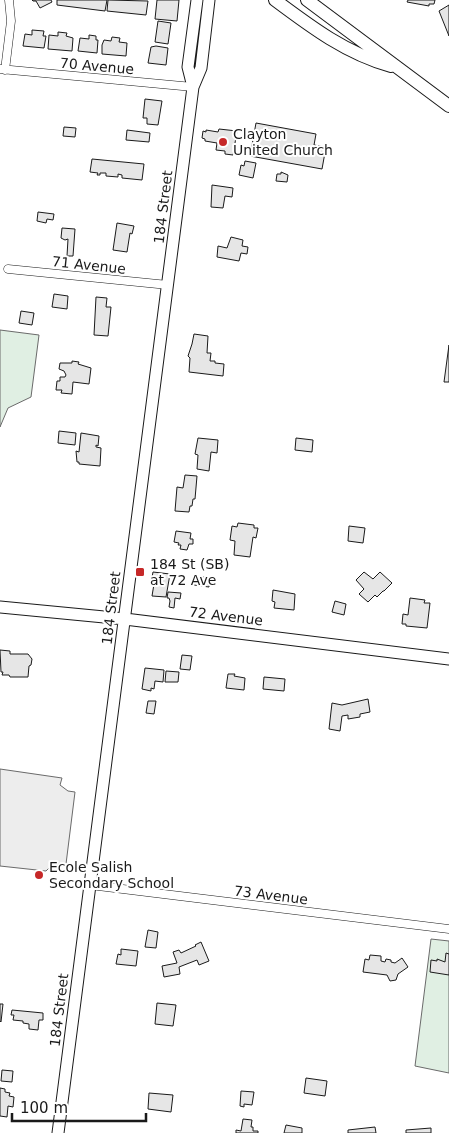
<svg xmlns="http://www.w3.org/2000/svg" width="449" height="1133" font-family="'DejaVu Sans',sans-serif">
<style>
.green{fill:#e0efe3;stroke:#6a6a6a}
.parking{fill:#ededed;stroke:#6a6a6a}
.building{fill:#e6e6e6;stroke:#1a1a1a}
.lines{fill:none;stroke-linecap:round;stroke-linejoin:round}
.street-casing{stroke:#1a1a1a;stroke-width:9}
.secondary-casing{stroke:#1a1a1a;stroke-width:13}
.primary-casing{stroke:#1a1a1a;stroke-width:14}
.street{stroke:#fff;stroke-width:8}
.secondary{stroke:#fff;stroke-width:11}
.primary{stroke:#fff;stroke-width:12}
.poi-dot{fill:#c62828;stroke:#fff;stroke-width:2}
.labels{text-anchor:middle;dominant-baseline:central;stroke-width:4;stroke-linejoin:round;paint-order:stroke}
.street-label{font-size:14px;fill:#1a1a1a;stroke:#fff}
.poi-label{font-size:14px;fill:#1a1a1a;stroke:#fff;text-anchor:start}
</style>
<rect width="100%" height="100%" fill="#fff"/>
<path class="green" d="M0 330 39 335 31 397 8 408 0 427Z
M431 939 449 941V1073L415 1066Z"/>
<path class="parking" d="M0 769 62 778 60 785 68 791 75 792 66 864 54 863 46 871 0 866Z"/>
<path class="building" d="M32 0H51L52 2 40 8 36 1H33Z
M57 0H107L105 11 57 5Z
M108 0 148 1 146 15 107 11Z
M157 0H179L177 21 155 19Z
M408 0H435L434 4H429V6L407 2Z
M449 5V36L439 11Z
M158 21 171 23 168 44 155 42Z
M32 30 44 31 43 36H46L44 48 23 46 25 34 32 35Z
M58 32 67 33 66 36 73 38 72 51 48 49 49 35 58 36Z
M89 35 96 36V40H98L97 53 78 51 80 38 89 39Z
M112 37 120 38 119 42 127 43 126 56 102 54V45L104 40 111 41Z
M156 46 168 48 166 65 148 63 151 47Z
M145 99 162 101 158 125 147 124V118H143Z
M256 123 316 134 314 145 326 147 322 169 250 156Z
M64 127 76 128 75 137 63 136Z
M219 129 237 131 233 155 225 154V151L216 150 217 143 205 141V139L202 138 203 131 206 132V130L218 132Z
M127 130 150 133 149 142 126 140Z
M92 159 144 164 142 180 122 178V175L118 174V177L106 176V173H100V175H97L98 173 90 172Z
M245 161 256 163 253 178 239 175 241 165 244 166Z
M281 172 288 175 287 182 276 181 277 174H281Z
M212 185 233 188 232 197 225 196 223 208 211 207Z
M38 212 54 214 53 220 47 219 46 223 37 221Z
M117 223 134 226 132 234 130 233 127 252 113 250Z
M62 228 75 229 73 256H67L68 239 65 240 61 238Z
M231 237 243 240 242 246 248 247 247 254 241 253 239 261 217 257 218 246 227 248Z
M54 294 68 296 67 309 52 307Z
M96 297 107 298 106 307H111L108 336 94 335Z
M21 311 34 313 32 325 19 323Z
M194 334 208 336 207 353H211L210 361H215V363L224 364 223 376 189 372 190 358 188 356 192 344Z
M449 345V382H444Z
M72 361 79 362 78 364 91 368 89 384 73 382 72 394 61 393 62 390H56L57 381H60V377H65L66 375 64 371 59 369 60 363H72Z
M59 431 76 433 75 445 58 443Z
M81 433 99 436 98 446 96 445V447L101 448 100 466 79 464V462H77L76 451 79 452Z
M198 438 218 440 217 453 211 452 209 471 197 469 198 455 195 454Z
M296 438 313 440 312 452 295 450Z
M185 475 197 476 195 499H193L192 506H190L189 512 175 511 177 487 183 488Z
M238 523 254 525V528H258L256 538 253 537 250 557 234 555 235 541 230 540 232 526 237 527Z
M349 526 365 528 363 543 348 541Z
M176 531 191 533 190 539H193V544H189L187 550 180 549 181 545H178L179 543 174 542Z
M153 572 170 574 166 597 152 596 154 584 151 583Z
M364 572 373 579 380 572 392 583 384 591H383L377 597 375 595 368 602 359 594 364 589 356 580Z
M195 576 210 578 209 587 194 585Z
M273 590 295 594 294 610 274 608 275 602 272 601Z
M168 592 181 593 180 599 175 598 174 608 169 607 170 601 169 598H167Z
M410 598 425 600 424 603H430L427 628 406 626V624H402L403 614 408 615Z
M335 601 346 604 344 615 332 612Z
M0 650 10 651V654H28L32 659 31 665 29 666 28 677H10L9 675H2L3 672H1Z
M182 655 192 656 190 670 180 669Z
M145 668 164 670 163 682 155 681 154 689 151 688V691L142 689Z
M166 671 179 672 178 682H165Z
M228 674H235L234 676 245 678 244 690 226 688Z
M264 677 285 679 284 691 263 689Z
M368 699 370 712 360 714V717L348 719V715L342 716 340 731 329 729 332 703 342 705Z
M148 701H156L154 714 146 713Z
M148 930 158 932 156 948 145 947Z
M201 942 209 961 199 965 197 960 179 967 180 974 164 977 162 966 177 963 173 952 179 950 181 953 196 946 195 945Z
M121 949 138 951 136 966 116 964 118 954 121 955Z
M446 953 449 954V975L430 972 431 960 437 961V959L445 962Z
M370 955 381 956V961L385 962 386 959 391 960V962L395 963 402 958 408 967 398 974 396 980 390 981 387 975 363 972 365 959 369 960Z
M157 1003 176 1005 173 1026 155 1024Z
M0 1004H3L1 1022 0 1021Z
M12 1010 43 1013V1020H39L38 1030 29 1029V1024L23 1023V1021L13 1020 14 1015H11Z
M2 1070 13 1071 12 1082 1 1081Z
M306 1078 327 1081 325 1096 304 1093Z
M0 1088 5 1089V1092L10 1093 9 1096 14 1097 13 1107 8 1106 7 1117 0 1116Z
M241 1091 254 1092 252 1105 244 1104V1107L240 1106Z
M149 1093 173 1095 171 1112 148 1109Z
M243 1119 252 1120 251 1127H253V1131H258V1133H236V1130L241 1131Z
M286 1125 302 1128V1133H284Z
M375 1127 376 1133H348V1130Z
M431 1128V1133H406V1130Z"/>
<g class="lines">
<defs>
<path id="street" d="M0 69 193 87
M5 70 11 21 9 0
M8 269 168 285
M90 885 449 929"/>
<path id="secondary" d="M193 87 188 67 197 0
M0 607 125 619 449 659
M58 1133 193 87 201 68 209 0"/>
<path id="primary" d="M275 0C311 27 347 54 391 66
M307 0 449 106"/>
</defs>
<use href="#street" class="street-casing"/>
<use href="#secondary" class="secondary-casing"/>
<use href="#primary" class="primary-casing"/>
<use href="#street" class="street"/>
<use href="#secondary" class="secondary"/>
<use href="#primary" class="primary"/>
</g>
<g class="poi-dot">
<circle cx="223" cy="142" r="5"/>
<rect x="135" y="567" width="10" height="10" rx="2.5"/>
<circle cx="39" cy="875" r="5"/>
</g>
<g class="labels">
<g class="street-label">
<text transform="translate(97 66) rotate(5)">70 Avenue</text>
<text transform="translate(163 207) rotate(-83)">184 Street</text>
<text transform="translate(89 265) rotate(6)">71 Avenue</text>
<text transform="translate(111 608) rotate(-83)">184 Street</text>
<text transform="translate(226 616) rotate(7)">72 Avenue</text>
<text transform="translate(271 895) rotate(7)">73 Avenue</text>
<text transform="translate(59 1010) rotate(-83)">184 Street</text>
</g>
<g class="poi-label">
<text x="233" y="134">Clayton<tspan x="233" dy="16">United Church</tspan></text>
<text x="150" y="564">184 St (SB)<tspan x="150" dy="16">at 72 Ave</tspan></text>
<text x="49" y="867">Ecole Salish<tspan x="49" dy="16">Secondary School</tspan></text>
</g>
</g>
<path d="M12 1113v8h134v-8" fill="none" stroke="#1a1a1a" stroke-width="2.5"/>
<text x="20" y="1113" font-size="15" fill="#1a1a1a" stroke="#ffffff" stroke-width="4" paint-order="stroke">100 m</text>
</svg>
